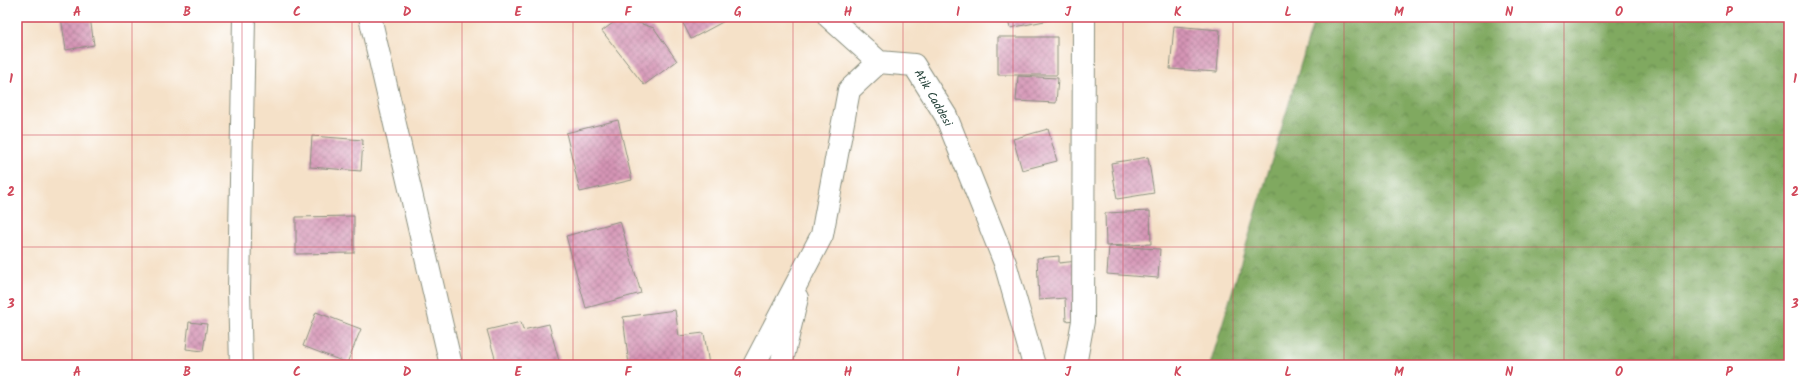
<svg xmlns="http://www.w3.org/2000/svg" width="1806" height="382" viewBox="0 0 1806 382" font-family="Kalam,sans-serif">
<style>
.forest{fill:url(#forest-crowns);stroke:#50734a}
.building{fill:url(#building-cross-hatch)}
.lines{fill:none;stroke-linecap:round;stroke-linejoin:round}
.minor-casing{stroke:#8a8f7e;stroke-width:24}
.minor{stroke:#fff;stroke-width:22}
.grid{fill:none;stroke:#d1495b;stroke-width:1;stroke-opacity:0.55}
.labels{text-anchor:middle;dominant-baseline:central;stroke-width:3;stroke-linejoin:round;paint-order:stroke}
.street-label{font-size:12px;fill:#1f3d34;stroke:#fff}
.neatline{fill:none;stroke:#d1495b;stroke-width:1.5}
.grid-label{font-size:13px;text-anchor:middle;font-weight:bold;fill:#d1495b}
</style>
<defs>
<pattern id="forest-crowns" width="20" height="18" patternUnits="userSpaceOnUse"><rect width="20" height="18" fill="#80a960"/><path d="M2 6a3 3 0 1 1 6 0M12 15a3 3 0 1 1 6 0" fill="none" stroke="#688b50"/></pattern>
<pattern id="building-cross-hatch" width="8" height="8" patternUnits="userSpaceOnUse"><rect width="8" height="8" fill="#d594b5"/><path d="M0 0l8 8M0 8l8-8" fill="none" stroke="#ac7a94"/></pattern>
</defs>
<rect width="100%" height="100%" fill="#fff"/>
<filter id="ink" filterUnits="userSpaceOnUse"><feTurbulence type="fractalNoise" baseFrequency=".025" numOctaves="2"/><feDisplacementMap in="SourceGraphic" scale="8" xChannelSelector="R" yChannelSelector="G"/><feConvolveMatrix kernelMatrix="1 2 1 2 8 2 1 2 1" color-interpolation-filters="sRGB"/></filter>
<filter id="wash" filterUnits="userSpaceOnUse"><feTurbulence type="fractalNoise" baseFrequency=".012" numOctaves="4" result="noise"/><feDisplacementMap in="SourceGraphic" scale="16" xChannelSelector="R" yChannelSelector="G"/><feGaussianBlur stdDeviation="0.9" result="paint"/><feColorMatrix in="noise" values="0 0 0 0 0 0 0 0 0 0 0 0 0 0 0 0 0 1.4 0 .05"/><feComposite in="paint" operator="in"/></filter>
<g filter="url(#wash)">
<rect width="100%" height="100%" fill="#f5e1c8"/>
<path class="forest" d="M1315,17H1789V365H1210Z"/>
<g id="blocks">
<path class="building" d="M61,17H90L94,45L66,50Z
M621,17L654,28L677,61L644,85L602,31Z
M680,17H729L730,18L691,39Z
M1007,17H1059V18L1010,28Z
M1174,26L1220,30L1217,72L1170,69Z
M998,37H1057V75H998Z
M1018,76L1058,78L1056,103L1016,101Z
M618,120L632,180L580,192L566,133Z
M1048,129L1057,161L1022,170L1013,139Z
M312,136L363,140L361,171L310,167Z
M1148,157L1154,193L1117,199L1111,163Z
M1150,211L1151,244L1106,246L1105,213Z
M354,216V253L296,254V217Z
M620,221L641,293L586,308L566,236Z
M1109,246L1160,249L1158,278L1107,274Z
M1059,256V263L1078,261L1082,319L1066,321L1065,298L1039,300L1037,258Z
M675,310L679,336L704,333L709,365H629L623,317Z
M316,312L361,329L347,363L303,346Z
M189,322L207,324L203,351L186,349Z
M521,322L523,330L549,324L559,361L545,365H497L487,330Z"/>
</g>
</g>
<g filter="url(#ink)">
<use href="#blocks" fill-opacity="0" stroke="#8a8f7e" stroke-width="1"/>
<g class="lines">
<defs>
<path id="minor" d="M370,17L451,365
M829,17L879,62
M241,365L239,290L244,17
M754,365L822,235L849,90L879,62L914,65L946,116L1005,263L1034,365
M781,365L797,298
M1075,365L1083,321L1084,17"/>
</defs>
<use href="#minor" class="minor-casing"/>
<use href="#minor" class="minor"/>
</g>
</g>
<path class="grid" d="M132,17V365M242,17V365M352,17V365M462,17V365M573,17V365M683,17V365M793,17V365M903,17V365M1013,17V365M1123,17V365M1233,17V365M1344,17V365M1454,17V365M1564,17V365M1674,17V365M17,135H1789M17,247H1789"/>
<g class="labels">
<g class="street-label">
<text transform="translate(933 98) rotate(60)">Atik Caddesi</text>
</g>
</g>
<rect width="1806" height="382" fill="none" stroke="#fff" stroke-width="44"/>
<rect x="22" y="22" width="1762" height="338" class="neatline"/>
<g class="grid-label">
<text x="77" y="16">A</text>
<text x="187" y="16">B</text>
<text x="297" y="16">C</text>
<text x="407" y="16">D</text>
<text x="518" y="16">E</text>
<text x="628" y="16">F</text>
<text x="738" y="16">G</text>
<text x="848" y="16">H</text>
<text x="958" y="16">I</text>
<text x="1068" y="16">J</text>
<text x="1178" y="16">K</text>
<text x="1288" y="16">L</text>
<text x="1399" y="16">M</text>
<text x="1509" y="16">N</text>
<text x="1619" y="16">O</text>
<text x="1729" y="16">P</text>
<text x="11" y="83">1</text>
<text x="1795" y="83">1</text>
<text x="11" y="196">2</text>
<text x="1795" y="196">2</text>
<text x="11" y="308">3</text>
<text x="1795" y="308">3</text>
<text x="77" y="376">A</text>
<text x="187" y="376">B</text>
<text x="297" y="376">C</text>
<text x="407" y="376">D</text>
<text x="518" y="376">E</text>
<text x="628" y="376">F</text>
<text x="738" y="376">G</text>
<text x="848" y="376">H</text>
<text x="958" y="376">I</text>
<text x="1068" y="376">J</text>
<text x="1178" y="376">K</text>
<text x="1288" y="376">L</text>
<text x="1399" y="376">M</text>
<text x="1509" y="376">N</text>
<text x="1619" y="376">O</text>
<text x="1729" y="376">P</text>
</g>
</svg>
